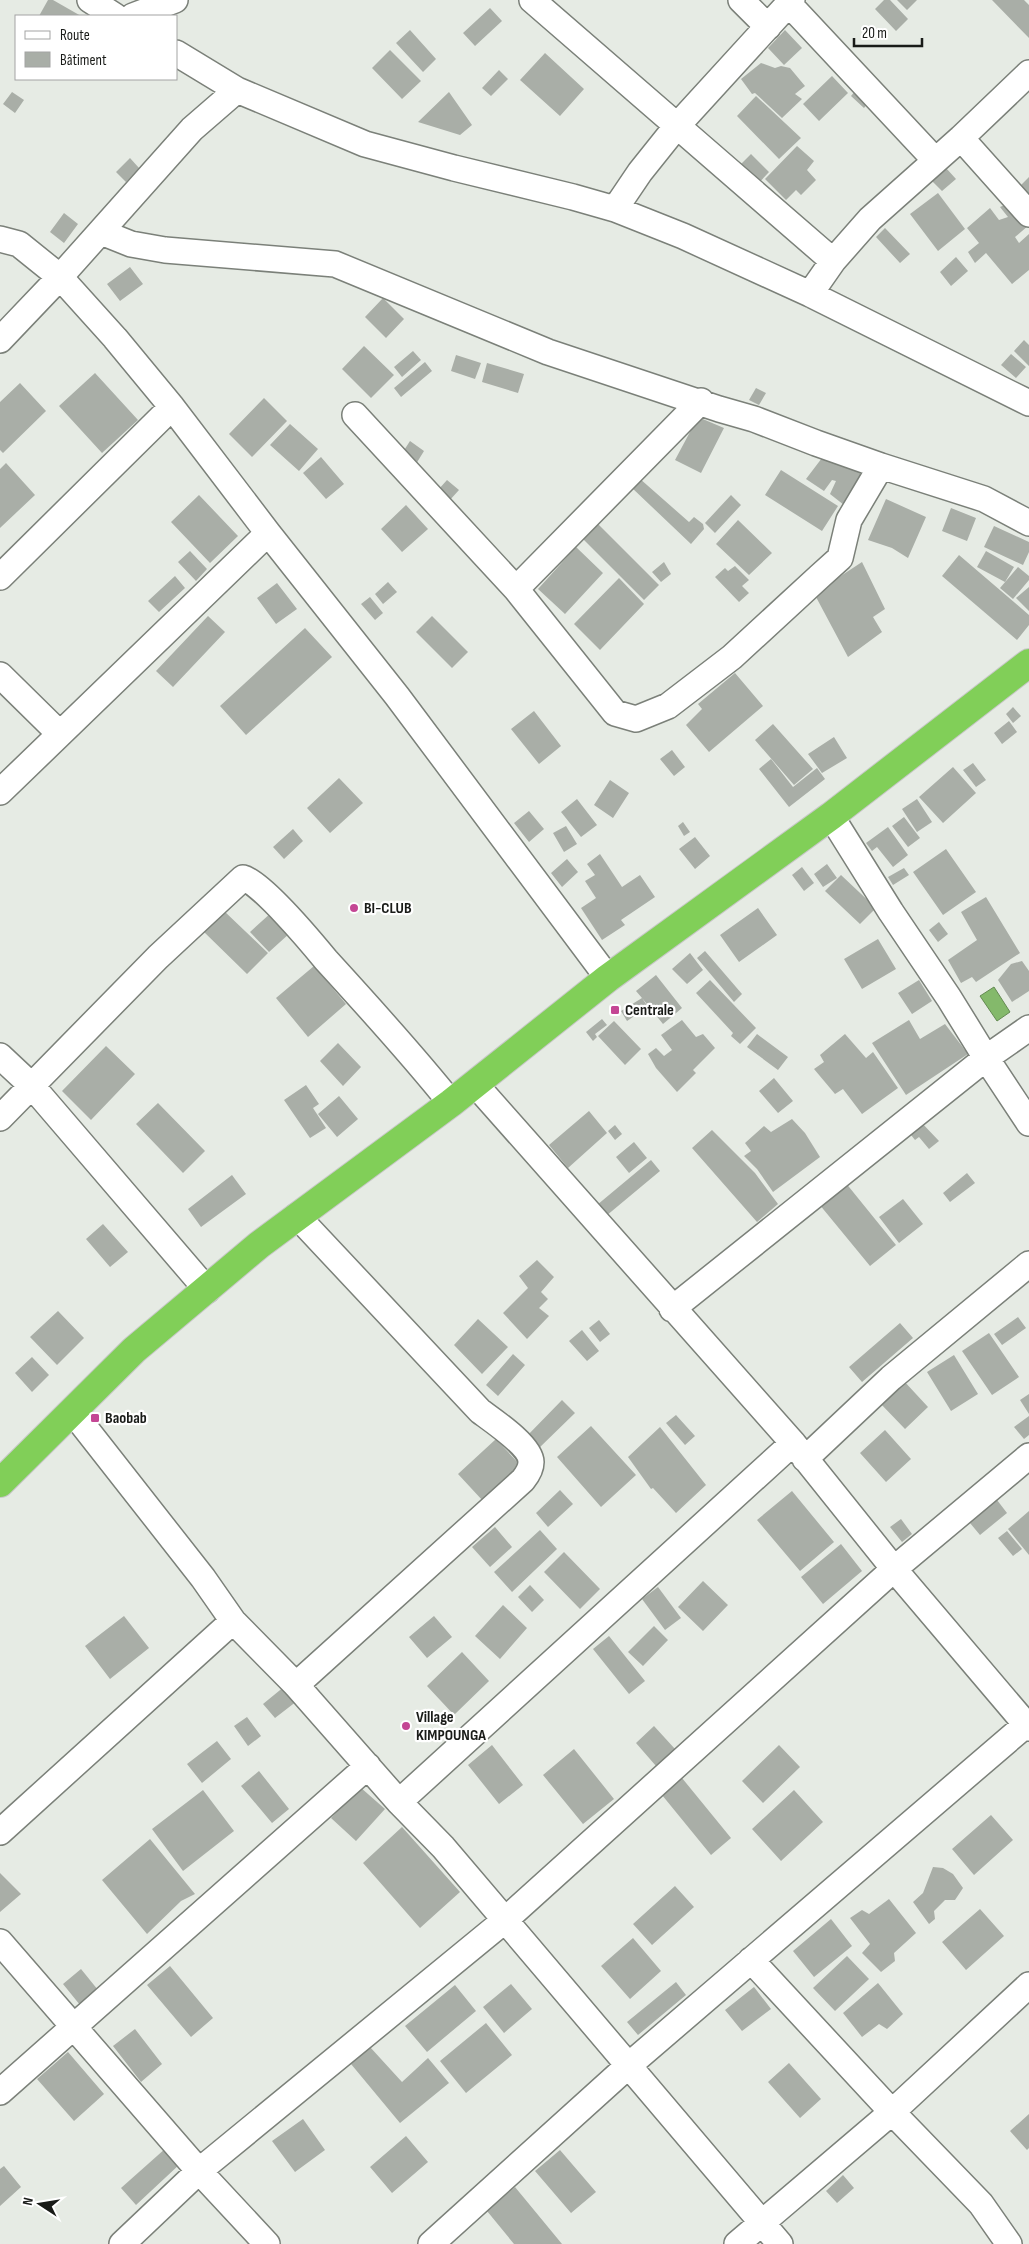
<svg xmlns="http://www.w3.org/2000/svg" width="1029" height="2244" viewBox="0 0 1029 2244" font-family="'Sofia Sans Condensed',sans-serif">
<style>
.water{fill:#84b96b;stroke:#648a52}
.building{fill:#a9aea7}
.lines{fill:none;stroke-linecap:round;stroke-linejoin:round}
.minor-casing{stroke:#7b8079;stroke-width:28}
.highway-casing{stroke:#c8c8c8;stroke-width:30}
.minor{stroke:#fff;stroke-width:25}
.highway{stroke:#81cf58;stroke-width:28}
.poi-dot{fill:#c44694;stroke:#fff;stroke-width:2}
.labels{text-anchor:middle;dominant-baseline:central;stroke-width:4.5;stroke-linejoin:round;paint-order:stroke}
.poi-label{font-size:16px;font-weight:bold;fill:#191b18;stroke:#fff;text-anchor:start}
</style>
<rect width="100%" height="100%" fill="#e6ebe4"/>
<path class="water" d="M994,987L1010,1012L997,1021L980,996Z"/>
<path class="building" d="M48,0H53L81,16H39Z
M884,0H890L908,19L896,31L875,9Z
M897,0H917L907,10Z
M992,0H1024L1029,5V38Z
M490,8L502,21L475,46L463,33Z
M410,30L436,59L423,72L396,43Z
M785,30L802,48L784,65L768,48Z
M390,50L421,81L402,99L372,68Z
M545,53L584,89L560,116L520,80Z
M761,63L775,68L781,66L790,68L805,86L795,94L802,99L782,118L755,93L752,94L741,79Z
M499,70L508,79L491,96L482,88Z
M832,76L848,93L819,121L803,104Z
M856,90L869,102L864,108L851,96Z
M12,92L24,100L15,113L3,104Z
M449,92L472,125L460,135L418,122Z
M756,96L801,138L779,159L737,116Z
M797,146L814,161L807,170L816,180L801,195L796,190L786,200L765,179Z
M751,154L769,172L756,186L737,168Z
M130,158L139,168L126,182L116,172Z
M946,168L956,179L942,191L932,181Z
M1029,177V194L1020,186Z
M938,193L965,229L938,251L910,214Z
M1009,203L1029,225L1015,237L1019,243L1029,234V270L1012,284L986,253L975,263L968,252L979,243L967,228L990,208L999,220L1008,217L1000,207Z
M64,213L78,224L64,243L50,232Z
M885,228L910,254L900,263L876,237Z
M956,257L968,271L951,286L940,272Z
M130,267L143,284L120,301L107,284Z
M383,298L404,319L386,338L365,317Z
M1024,340L1029,345V366L1014,351Z
M364,346L394,375L371,398L342,369Z
M413,351L421,360L402,377L394,367Z
M1011,354L1026,367L1016,378L1001,365Z
M456,355L481,363L475,379L451,371Z
M425,362L432,371L401,397L394,388Z
M487,363L524,374L518,393L482,382Z
M95,373L138,420L102,453L59,406Z
M20,383L46,411L3,453L0,450V402Z
M756,388L766,393L759,405L749,400Z
M264,398L287,421L252,457L229,434Z
M698,417L724,428L701,473L675,460Z
M290,424L318,449L299,471L270,445Z
M410,441L424,451L416,464L401,455Z
M825,454L865,471L844,505L830,494L836,481L832,480L824,491L806,479Z
M321,457L344,484L326,499L303,473Z
M6,463L35,495L0,528V469Z
M781,470L838,506L822,531L765,495Z
M639,478L689,522L694,517L703,524L704,529L691,544L631,487Z
M447,480L459,490L449,501L438,490Z
M199,495L238,536L210,563L171,522Z
M731,495L741,505L715,533L705,523Z
M886,499L926,517L908,558L892,548L868,540Z
M406,505L428,529L402,552L381,529Z
M951,508L976,518L967,541L942,531Z
M738,520L772,553L749,575L716,544Z
M597,523L659,585L644,600L582,538Z
M994,526L1029,542V552L1023,565L984,547Z
M576,547L603,573L565,614L538,589Z
M190,551L207,569L196,581L178,562Z
M986,551L1014,567L1005,582L977,567Z
M959,555L1029,615V625L1017,640L942,576Z
M664,562L671,574L661,582L652,572Z
M862,562L885,609L873,617L882,632L848,657L816,597L827,585Z
M735,566L749,580L742,586L749,593L739,602L715,577L725,568L728,571Z
M1018,567L1029,576V580L1013,599L1000,588Z
M175,576L185,588L159,612L148,601Z
M619,578L644,604L600,650L574,624Z
M388,582L397,592L383,604L375,594Z
M277,583L297,609L276,624L257,598Z
M1029,587V611L1016,598Z
M370,597L383,613L375,620L361,604Z
M208,616L225,632L173,687L156,671Z
M432,616L468,652L452,668L416,632Z
M305,628L332,657L246,735L220,706Z
M735,673L763,706L709,752L686,725L702,709L698,704Z
M1013,707L1021,716L1013,723L1006,714Z
M534,711L561,746L539,764L511,729Z
M1009,721L1017,732L1002,744L994,733Z
M773,724L813,769L794,785L755,740Z
M834,737L847,758L822,773L808,754Z
M672,750L685,767L674,776L660,759Z
M771,759L793,787L817,768L825,779L789,807L759,769Z
M973,763L986,780L976,787L963,770Z
M953,767L976,793L943,823L919,797Z
M339,778L363,803L330,833L307,808Z
M610,780L629,793L613,818L594,805Z
M577,799L597,825L581,837L561,812Z
M917,799L932,822L917,832L902,809Z
M529,811L544,829L529,842L514,823Z
M904,817L920,838L908,847L892,826Z
M683,822L690,832L684,836L678,826Z
M566,826L577,844L564,852L553,833Z
M888,827L908,855L893,867L877,847L872,851L866,843Z
M293,829L303,841L284,859L273,847Z
M695,837L710,856L695,869L679,849Z
M946,849L976,892L943,915L913,872Z
M600,854L622,887L640,875L655,897L621,920L625,925L602,940L581,908L596,898L585,881L595,875L587,864Z
M567,859L578,872L562,887L551,873Z
M827,864L837,878L823,887L814,874Z
M802,867L814,883L804,891L792,875Z
M904,868L909,875L893,885L888,877Z
M841,875L876,908L860,924L825,891Z
M986,897L1020,953L976,982L972,977L961,983L948,960L977,940L961,912Z
M758,908L777,935L739,962L720,935Z
M223,910L268,953L247,974L203,931Z
M272,912L290,933L269,952L250,932Z
M939,922L948,934L938,942L929,930Z
M878,939L896,969L862,989L844,959Z
M705,951L742,994L734,1002L697,958Z
M690,953L703,970L687,984L672,969Z
M1022,961L1029,971V991L1012,1002L998,980L1011,964Z
M314,966L346,1004L308,1037L276,998Z
M656,975L682,1008L663,1024L642,998L648,1007L627,1021L621,1011L642,998L636,991Z
M710,980L756,1028L740,1044L731,1036L733,1033L696,993Z
M919,980L932,1001L912,1014L898,993Z
M602,1019L607,1025L595,1034L597,1037L593,1041L586,1032Z
M682,1020L696,1037L703,1034L715,1048L693,1070L696,1073L677,1092L656,1068L648,1054L656,1048L664,1056L672,1050L661,1035Z
M909,1020L920,1039L945,1024L968,1054L906,1095L872,1043Z
M614,1021L641,1049L625,1065L598,1036Z
M757,1034L788,1057L778,1070L747,1047Z
M845,1034L866,1058L873,1052L898,1088L862,1114L843,1089L835,1094L814,1069L824,1062L820,1055Z
M338,1043L361,1067L343,1086L320,1061Z
M106,1046L135,1074L91,1120L62,1091Z
M774,1078L793,1101L778,1113L759,1091Z
M306,1085L319,1104L313,1108L326,1128L310,1138L284,1100Z
M339,1096L358,1119L337,1137L318,1114Z
M158,1103L205,1151L183,1173L136,1124Z
M589,1111L607,1133L568,1168L549,1145Z
M792,1119L805,1133L820,1157L773,1192L757,1169L744,1156L751,1151L745,1143L764,1126L771,1132Z
M919,1120L939,1141L929,1149L919,1137L915,1140L907,1130Z
M615,1125L622,1134L615,1140L608,1131Z
M712,1130L755,1173L778,1204L757,1222L692,1148Z
M634,1142L647,1158L629,1173L616,1157Z
M651,1160L660,1171L606,1216L597,1205Z
M967,1173L975,1183L950,1202L943,1193Z
M232,1175L246,1194L201,1227L188,1209Z
M845,1182L896,1245L870,1266L819,1204Z
M903,1199L923,1224L899,1243L879,1217Z
M103,1224L128,1252L110,1267L86,1239Z
M537,1260L554,1277L541,1292L548,1299L539,1308L549,1316L527,1339L503,1313L528,1288L519,1276Z
M58,1311L84,1338L57,1365L30,1337Z
M1018,1317L1026,1328L1002,1345L994,1334Z
M478,1319L508,1347L482,1374L454,1345Z
M599,1320L610,1334L600,1342L589,1328Z
M900,1323L913,1338L862,1382L849,1367Z
M582,1330L599,1351L587,1361L569,1341Z
M989,1333L1019,1377L992,1395L962,1351Z
M513,1354L525,1365L498,1396L486,1385Z
M954,1355L978,1394L951,1411L927,1372Z
M32,1357L49,1375L32,1392L15,1373Z
M903,1380L928,1407L905,1429L879,1402Z
M1029,1394V1414L1020,1400Z
M562,1400L575,1413L537,1450L525,1438Z
M676,1415L695,1436L685,1445L666,1423Z
M1029,1416V1435L1024,1439L1014,1427Z
M591,1426L636,1475L601,1507L557,1457Z
M660,1427L706,1485L676,1513L653,1488L651,1489L628,1457Z
M885,1430L911,1459L886,1482L860,1453Z
M496,1439L521,1466L483,1501L458,1474Z
M560,1490L573,1504L548,1527L536,1513Z
M792,1491L834,1542L800,1571L757,1520Z
M997,1500L1007,1513L980,1535L970,1523Z
M1029,1511V1555L1008,1529Z
M901,1519L912,1534L902,1542L890,1527Z
M495,1527L512,1547L490,1567L472,1547Z
M540,1530L557,1549L512,1592L494,1572Z
M1007,1531L1022,1549L1013,1556L998,1538Z
M841,1544L862,1571L823,1604L801,1577Z
M564,1552L600,1589L580,1609L544,1572Z
M703,1581L728,1605L703,1631L678,1607Z
M530,1585L544,1600L532,1612L518,1597Z
M658,1587L681,1618L665,1630L642,1599Z
M503,1605L527,1628L500,1659L475,1636Z
M124,1616L149,1648L110,1679L85,1646Z
M434,1616L452,1637L427,1658L409,1637Z
M654,1626L668,1640L643,1666L628,1652Z
M609,1636L645,1681L629,1694L593,1649Z
M462,1652L489,1681L454,1715L427,1686Z
M285,1686L297,1701L275,1718L263,1704Z
M247,1717L261,1736L248,1746L234,1726Z
M654,1726L675,1749L656,1766L636,1743Z
M217,1741L231,1759L202,1783L187,1764Z
M492,1745L523,1785L499,1804L468,1765Z
M779,1745L800,1767L763,1803L742,1781Z
M574,1749L614,1799L583,1824L543,1775Z
M259,1771L289,1809L272,1823L241,1786Z
M682,1778L731,1838L711,1855L662,1795Z
M360,1787L385,1809L356,1841L331,1818Z
M203,1790L234,1831L183,1871L152,1829Z
M794,1790L823,1822L781,1861L752,1829Z
M991,1815L1013,1840L974,1875L952,1849Z
M402,1827L460,1892L420,1928L363,1863Z
M150,1839L195,1894L181,1901L147,1934L102,1880Z
M933,1867L943,1868L953,1874L963,1888L955,1900H945L934,1911L935,1919L929,1924L913,1902L923,1893Z
M0,1873L21,1894L0,1912Z
M675,1886L694,1907L652,1945L633,1924Z
M889,1899L916,1933L894,1953L895,1961L881,1972L862,1953L870,1944L850,1918L862,1910L869,1914Z
M980,1909L1004,1936L966,1970L942,1942Z
M831,1919L852,1946L814,1977L793,1951Z
M633,1938L661,1971L630,1999L601,1966Z
M847,1956L869,1979L835,2011L813,1988Z
M170,1966L213,2018L191,2037L147,1985Z
M81,1969L98,1990L80,2005L63,1984Z
M676,1982L686,1995L638,2035L627,2022Z
M878,1983L903,2014L887,2029L879,2024L862,2037L843,2013Z
M511,1984L532,2009L504,2033L483,2007Z
M455,1985L476,2011L427,2052L405,2026Z
M754,1987L771,2009L742,2031L725,2010Z
M486,2023L512,2055L466,2093L440,2061Z
M135,2029L162,2064L141,2082L113,2046Z
M370,2047L402,2082L428,2058L449,2083L400,2123L351,2064Z
M68,2052L104,2094L74,2121L37,2079Z
M789,2063L821,2099L800,2118L768,2082Z
M1029,2114V2148L1027,2150L1010,2131Z
M303,2119L325,2150L295,2172L272,2141Z
M406,2136L428,2162L392,2193L370,2167Z
M166,2148L180,2164L136,2205L121,2188Z
M560,2150L596,2192L571,2213L535,2171Z
M4,2166L21,2187L0,2206V2169Z
M843,2175L854,2188L837,2203L826,2191Z
M515,2187L562,2244H514L487,2211Z"/>
<g class="lines">
<defs>
<path id="minor" d="M90,0L115,16
M532,0L833,261
M741,0L768,27
M788,3L935,160
M133,16L175,0
M176,53L237,90L365,144L454,168L573,197L615,209L683,236L810,294L1029,403
M961,138L1029,214
M615,209L640,172L676,127L792,0
M101,232L131,244L165,250L335,264L548,352L719,409L754,419L816,443L881,466L984,499L1029,523
M0,239L19,244L60,277L115,338L172,407L268,533L397,696L608,978
M810,294L833,261L870,219L961,138L1029,73
M0,340L60,277L192,129L237,90
M355,415L516,589L615,713L636,719L668,706L732,657L820,576L840,558L849,520L881,466
M0,577L172,407
M516,589L701,401
M0,675L60,734
M0,792L268,533
M831,816L891,912L949,998L986,1058L1029,1123
M0,1056L32,1086L207,1290
M475,1084L793,1443L894,1569L1029,1728
M0,1118L158,957L243,878C261,882 312,943 326,960C369,1007 411,1053 451,1103
M672,1309L986,1058L1029,1028
M72,1411L203,1578L233,1621L296,1685L399,1802L443,1847L780,2244
M805,1459L891,1378L1029,1264
M296,1685L523,1480C527,1475 531,1469 531,1462C531,1446 492,1420 480,1411L297,1216
M399,1802L793,1443
M0,1832L233,1621
M0,1942L199,2171L267,2244
M751,1960L892,2112L981,2204L1009,2244
M0,2092L368,1766
M122,2244L199,2171L504,1921L894,1569L1029,1456
M431,2244L628,2066L1029,1722
M737,2244L892,2112L1029,1985"/>
<path id="highway" d="M0,1483L134,1350L259,1245L451,1103L608,978L831,816L1029,663"/>
</defs>
<use href="#minor" class="minor-casing"/>
<use href="#highway" class="highway-casing"/>
<use href="#minor" class="minor"/>
<use href="#highway" class="highway"/>
</g>
<g class="poi-dot">
<circle cx="354" cy="908" r="5"/>
<rect x="610" y="1005" width="10" height="10" rx="2.5"/>
<rect x="90" y="1413" width="10" height="10" rx="2.5"/>
<circle cx="406" cy="1726" r="5"/>
</g>
<g class="labels">
<g class="poi-label">
<text x="364" y="908">BI-CLUB</text>
<text x="625" y="1010">Centrale</text>
<text x="105" y="1418">Baobab</text>
<text x="416" y="1717">Village<tspan x="416" dy="18">KIMPOUNGA</tspan></text>
</g>
</g>
<rect x="15" y="15" width="162" height="65" fill="#ffffff" stroke="#a3a4a3"/>
<rect x="25" y="31" width="25" height="8" fill="#ffffff" stroke="#a3a4a3"/>
<text x="60" y="40" font-size="15" fill="#191b18">Route</text>
<rect x="25" y="52" width="25" height="15" fill="#a9aea7" stroke="#a3a4a3"/>
<text x="60" y="65" font-size="15" fill="#191b18">Bâtiment</text>
<g transform="translate(40 2204) rotate(282)" stroke="#ffffff" stroke-width="4" paint-order="stroke">
<path d="M0-4L9 19L0 12L-9 19Z" fill="#191b18"/>
<text y="-8" font-size="14" font-weight="bold" text-anchor="middle" fill="#191b18">N</text>
</g>
<path d="M854 38v8h68v-8" fill="none" stroke="#191b18" stroke-width="2.5"/>
<text x="862" y="38" font-size="15" fill="#191b18" stroke="#ffffff" stroke-width="4" paint-order="stroke">20 m</text>
</svg>
